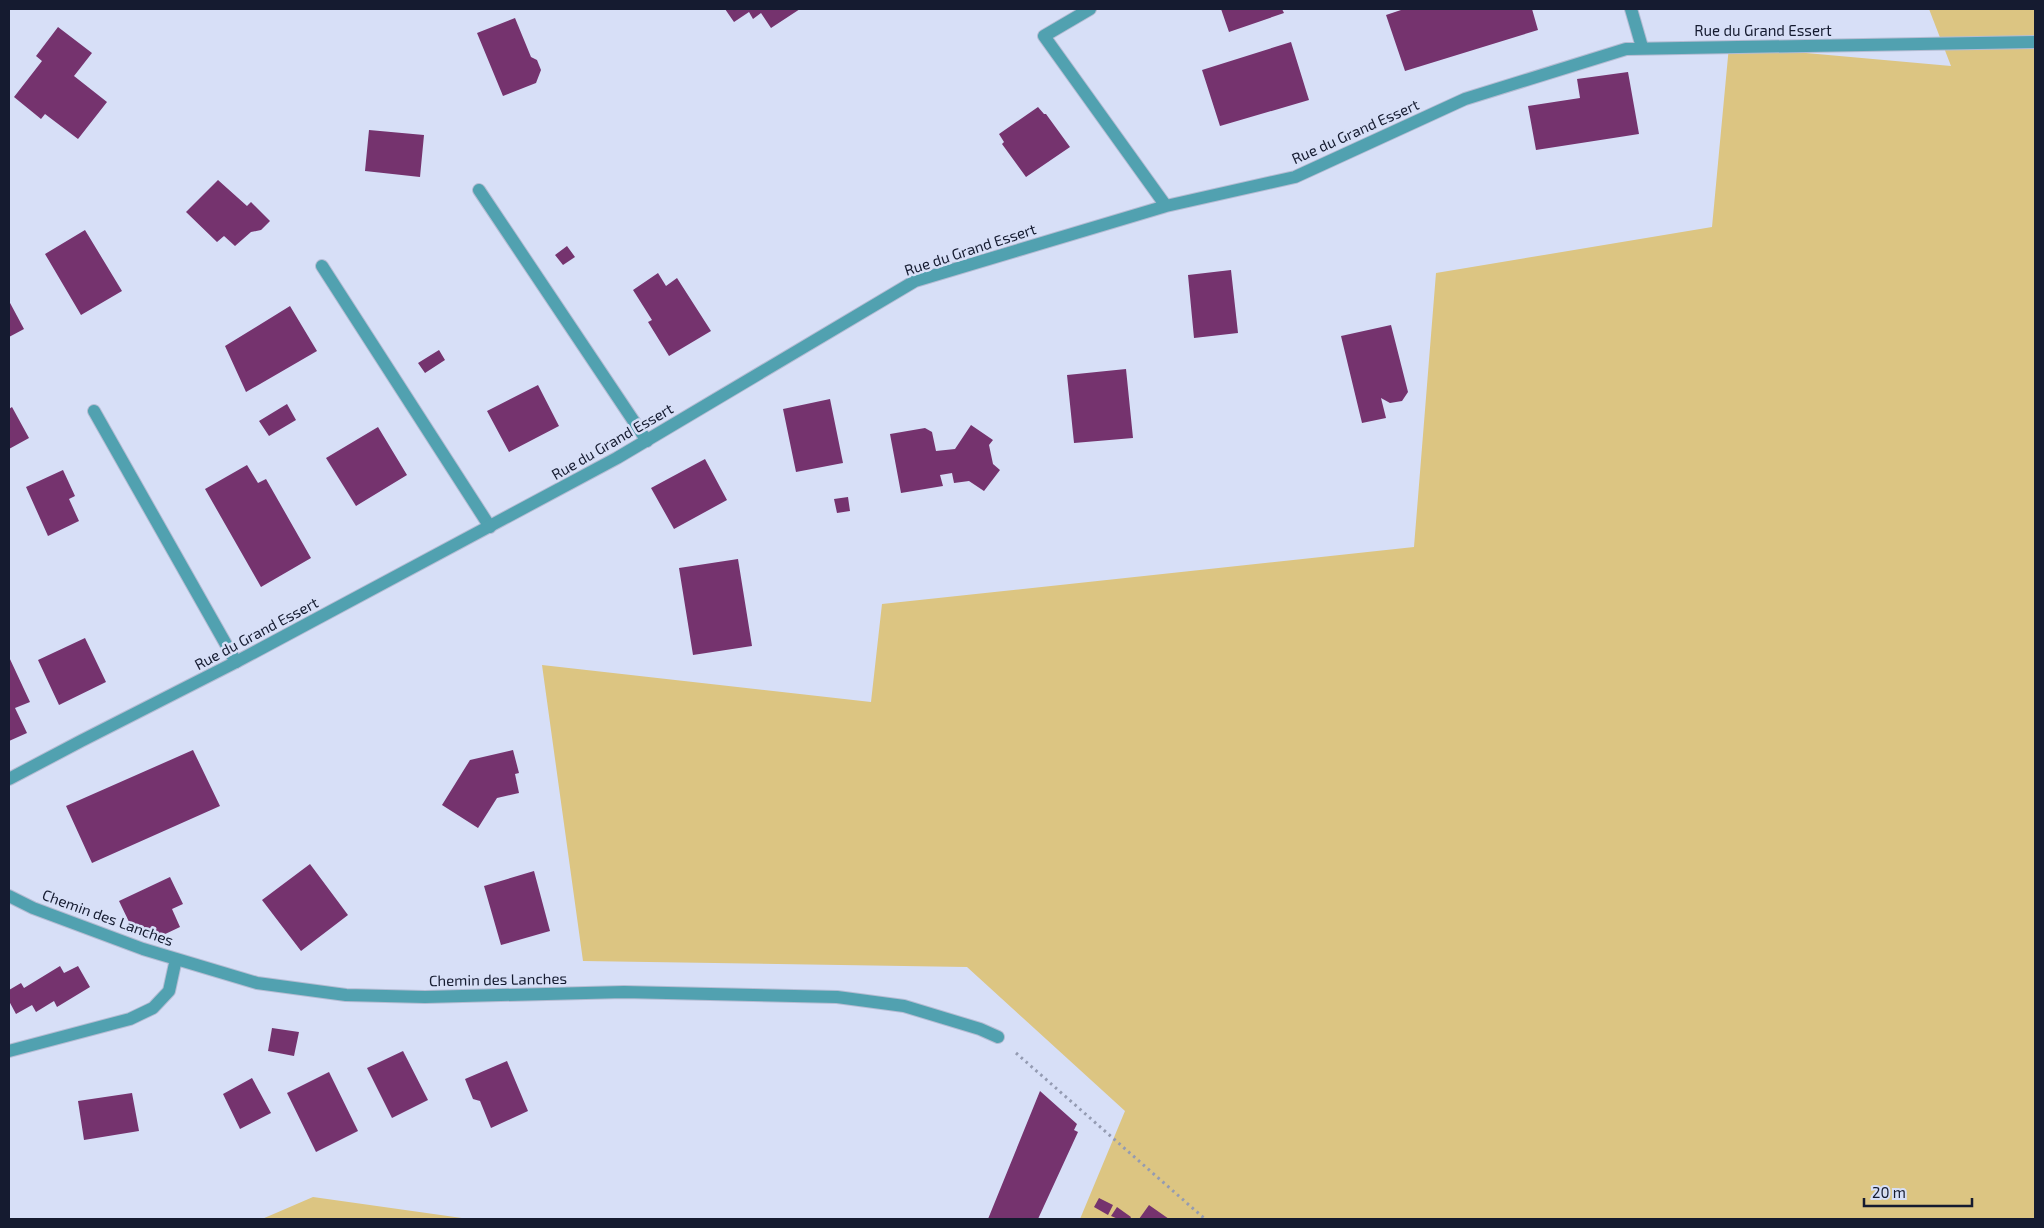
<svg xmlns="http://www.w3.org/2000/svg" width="2044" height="1228" viewBox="0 0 2044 1228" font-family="'Exo 2',sans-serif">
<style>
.green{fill:#dcc582}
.building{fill:#75336e}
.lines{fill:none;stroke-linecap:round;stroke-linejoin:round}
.lane-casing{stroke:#b4bcd3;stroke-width:14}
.street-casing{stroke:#b4bcd3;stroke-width:14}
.path{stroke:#949bb2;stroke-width:3;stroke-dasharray:2.5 4;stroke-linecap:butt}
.lane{stroke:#51a1b0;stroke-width:12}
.street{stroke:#51a1b0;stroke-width:12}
.labels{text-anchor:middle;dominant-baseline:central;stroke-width:5;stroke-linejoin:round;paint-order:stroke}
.street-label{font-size:15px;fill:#151b30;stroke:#d7dff7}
</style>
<rect width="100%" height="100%" fill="#d7dff7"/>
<path class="green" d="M1929,9H2035V1219H1080L1125,1111L967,967L583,961L542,665L871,702L882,604L1414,547L1436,273L1712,227L1729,46L1951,66Z
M313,1197L469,1219H262Z"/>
<path class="building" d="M725,9H800L771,28L761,13L753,19L749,12L734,22Z
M1221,9H1282L1284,13L1229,32Z
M1404,9H1532L1538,30L1405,71L1386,15Z
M515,18L531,57L537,60L541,70L536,83L503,96L477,33Z
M58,27L92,53L74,76L107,102L78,139L45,114L41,119L14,97L42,61L36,56Z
M1291,42L1309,100L1220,126L1202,70Z
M1628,72L1639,134L1536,150L1528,106L1580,98L1577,79Z
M1038,107L1044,114H1046L1070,147L1026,177L1002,144L1004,142L999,134Z
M369,130L424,135L420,177L365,171Z
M218,180L247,206L251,202L270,221L261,230L251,232L235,246L224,236L217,242L186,212Z
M85,230L122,291L81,315L45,254Z
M567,246L575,257L563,265L555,255Z
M1231,270L1238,333L1194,338L1188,275Z
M658,273L666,286L677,278L711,331L669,356L648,322L652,320L633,290Z
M9,301L24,329L9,337Z
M290,306L317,351L246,392L225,346Z
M1391,325L1408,392L1402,401L1390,403L1381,398L1386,418L1362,423L1341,336Z
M439,350L445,360L425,373L418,363Z
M1126,369L1133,438L1074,443L1067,375Z
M538,385L559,426L509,452L487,411Z
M830,399L843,463L796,472L783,409Z
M287,404L296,420L269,436L259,421Z
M12,407L29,438L9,449V409Z
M971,425L993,440L989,445L993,464L1000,470L984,491L969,481L954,483L952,473L940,475L943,486L901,493L890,434L925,428L932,432L936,451L955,449Z
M378,427L407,475L356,506L326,458Z
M705,459L727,500L674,529L651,488Z
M247,465L258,483L266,479L311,558L261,587L205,489Z
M63,470L75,496L69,499L79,521L48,536L26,487Z
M848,497L850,511L837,513L834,499Z
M738,559L752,646L693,655L679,568Z
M85,638L106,682L59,705L38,660Z
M9,657L30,702L15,708L27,733L9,741Z
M193,750L220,806L92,863L66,806Z
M513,750L519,773L515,774L519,793L497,798L478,828L442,805L470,760Z
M310,864L348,915L301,951L262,900Z
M534,871L550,931L501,945L484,886Z
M170,877L183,904L172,909L180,927L161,936L140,935L135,924L131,926L119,901Z
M60,966L64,973L78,966L90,987L57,1007L54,1001L36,1012L32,1005L16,1014L9,1001V990L21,983L24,988Z
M272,1028L299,1032L294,1056L268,1051Z
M403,1051L428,1100L392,1118L367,1068Z
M507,1061L528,1111L491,1128L480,1101L473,1099L465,1079Z
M329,1072L358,1131L316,1152L287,1093Z
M252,1078L271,1113L240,1129L223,1094Z
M1040,1091L1077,1124L1074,1130L1078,1132L1038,1219H988Z
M132,1093L139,1131L84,1140L78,1101Z
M1099,1198L1113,1205L1108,1215L1094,1207Z
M1149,1205L1169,1219H1139Z
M1117,1207L1131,1217L1130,1219H1118L1111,1216Z"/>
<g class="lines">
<defs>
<path id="lane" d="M479,190L647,441
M322,266L490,527
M94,411L236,662"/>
<path id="street" d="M1090,9L1044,36L1166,206
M1631,9L1642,47
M9,779L81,741L236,662L617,458L915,281L1166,206L1295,177L1465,99L1626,49L2035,42
M9,896L33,908L143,949L257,983L346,995L425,997L624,992L837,997L904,1006L980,1029L998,1037
M9,1051L130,1019L153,1008L169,991L176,959"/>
</defs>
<use href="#lane" class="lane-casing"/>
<use href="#street" class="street-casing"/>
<path class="path" d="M1016,1053L1205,1219"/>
<use href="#lane" class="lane"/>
<use href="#street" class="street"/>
</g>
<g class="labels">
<g class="street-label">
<text x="1763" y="30">Rue du Grand Essert</text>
<text transform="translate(1355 131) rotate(-24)">Rue du Grand Essert</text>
<text transform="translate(970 249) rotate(-18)">Rue du Grand Essert</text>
<text transform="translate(612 441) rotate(-30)">Rue du Grand Essert</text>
<text transform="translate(256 633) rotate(-28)">Rue du Grand Essert</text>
<text transform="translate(108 917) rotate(20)">Chemin des Lanches</text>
<text transform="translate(498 979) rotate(-1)">Chemin des Lanches</text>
</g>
</g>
<rect width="2044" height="1228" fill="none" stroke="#151b30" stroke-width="20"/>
<path d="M1864 1198v8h108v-8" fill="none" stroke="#151b30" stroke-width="2.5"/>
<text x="1872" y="1198" font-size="15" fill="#151b30" stroke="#d7dff7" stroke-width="4" paint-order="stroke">20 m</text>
</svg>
